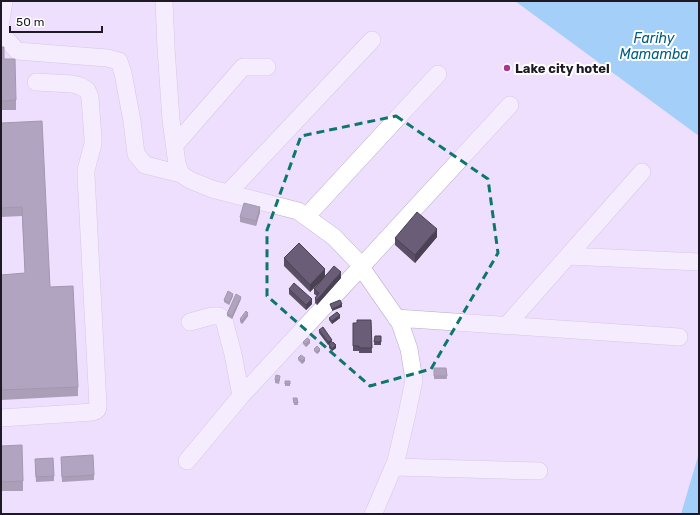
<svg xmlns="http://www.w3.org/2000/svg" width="700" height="515" viewBox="0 0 700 515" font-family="Rubik,sans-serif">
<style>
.water{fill:#4dbdf3}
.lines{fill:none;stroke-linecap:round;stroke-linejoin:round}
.minor-casing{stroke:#baacc9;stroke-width:18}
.minor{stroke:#fff;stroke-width:17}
.wall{fill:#5a5066}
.shaded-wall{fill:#4a4153}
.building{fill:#695d77;stroke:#4a4153}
.marked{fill:none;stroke:#0f766e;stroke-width:3;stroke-dasharray:8 5;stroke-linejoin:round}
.poi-dot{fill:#a83691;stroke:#fff;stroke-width:1.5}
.labels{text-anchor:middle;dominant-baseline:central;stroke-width:4;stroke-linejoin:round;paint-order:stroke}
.poi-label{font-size:13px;font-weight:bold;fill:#1e1924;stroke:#fff;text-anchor:start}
.water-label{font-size:14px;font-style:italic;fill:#005e82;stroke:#fff}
</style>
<rect width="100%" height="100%" fill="#eddffd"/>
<path class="water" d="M515,1H699V136Z
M699,453V514H681Z"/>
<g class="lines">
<defs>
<path id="minor" d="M164,1L166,48L171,120L177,164L181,174L190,180L212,189L298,211L334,237L356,260L400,323L409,349L414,380L407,414L396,461L376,508L373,514
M1,21L4,1
M1,24L2,34L17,51L107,58L119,61L123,73L132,121L136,154L145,165L181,174
M175,145L243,67H267
M228,193L372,40
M306,217L438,74
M568,256L699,262
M396,318L679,337
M190,322L212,316H219L224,320L233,354L241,396
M507,325L642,172
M1,418L93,412C97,411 98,410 98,406L86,175V170L93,144V139L90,97L87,90L80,86L72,84L36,82
M187,461L241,396L361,267L510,105
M394,467L539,471"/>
</defs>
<use href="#minor" class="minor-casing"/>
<use href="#minor" class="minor"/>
</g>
<path class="wall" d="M1,47L16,100V110H1Z
M1,123L50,287L78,387V396L1,400V275L25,273L22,216L1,217Z
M260,212L256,226L240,222V217Z
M437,237L415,263L395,245V238Z
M284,258L325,276L341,278L317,305L315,303V298L317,296L314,294V289L324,277L310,292L284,266Z
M289,289L312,304L306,310L289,294Z
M233,296L229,305L224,302V300Z
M241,299L232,319L227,316V314Z
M248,316L242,324L240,322V319Z
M329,318H340L332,324L329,320Z
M371,320L372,353H359V351H353V323H357Z
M319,330L332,342L328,345L319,333Z
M375,336H381V345H374Z
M303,342L310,343L306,347L303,344Z
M329,345L336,348L332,351L329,348Z
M314,349L320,351L317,354L314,351Z
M298,358L305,361L302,364L298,360Z
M434,368H446L447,379H434Z
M280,379L279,384L275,383V380Z
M285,381H290V386H285Z
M293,398H297L298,405H294Z
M1,446L23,481V491H1Z
M61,462L94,475V480L62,482Z
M35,464L54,476V481L36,482Z"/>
<path class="shaded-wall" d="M260,207V212L256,226V221Z
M437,229V237L415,263V255Z
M325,269V277L310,292V285Z
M341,272V278L317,305V300Z
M233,294V296L229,305V303Z
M241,297V299L232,319V316Z
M312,299V304L306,310V305Z
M342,304V307L332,311V309Z
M248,313V316L242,324V321Z
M340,315V318L332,324V321Z
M310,340V343L306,347V344Z
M332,340V342L328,345V342Z
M336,345V348L332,351V349Z
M320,349V351L317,354V352Z
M305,358V361L302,364V361Z"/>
<path class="building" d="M1,47H4V59H15L16,100L1,101Z
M42,121L50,287L73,286L78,387L1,390V275L25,273L22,207L1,208V123Z
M244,203L260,207L256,221L240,217Z
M417,212L437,229L415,255L395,238Z
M299,243L325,269L310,285L284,258Z
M334,266L341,272L317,300L315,298L319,293L314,289Z
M294,283L312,299L306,305L289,289Z
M228,291L233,294L229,303L224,300Z
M236,294L241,297L232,316L227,314Z
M340,300L342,304L332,309L330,304Z
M246,311L248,313L242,321L240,319Z
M337,312L340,315L332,321L329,318Z
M357,320H371L372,348H359V346H353V323H357Z
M323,327L332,340L328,342L319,330Z
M375,336H381V342H374Z
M307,338L310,340L306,344L303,342Z
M333,342L336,345L332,349L329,345Z
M317,346L320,349L317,352L314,349Z
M301,355L305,358L302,361L298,358Z
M434,368H446L447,376H434Z
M276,375L280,376L279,381L275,380Z
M285,381H290V384H285Z
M293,398H297L298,403H294Z
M22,445L23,481L1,482V446Z
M93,455L94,475L62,477L61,457Z
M53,458L54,476L36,477L35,459Z"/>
<path d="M0 0H700V515H0ZM396,116L488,179L498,253L431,369L370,386L267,296V230L301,136Z" fill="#eddffd" fill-opacity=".55" fill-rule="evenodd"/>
<path class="marked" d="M396,116L488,179L498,253L431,369L370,386L267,296V230L301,136Z"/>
<circle class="poi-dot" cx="507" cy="68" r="4"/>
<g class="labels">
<g class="poi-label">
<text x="515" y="68">Lake city hotel</text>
</g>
<g class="water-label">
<text x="654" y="38">Farihy<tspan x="654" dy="16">Mamamba</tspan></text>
</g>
</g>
<rect width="700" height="515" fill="none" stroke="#1e1924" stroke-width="4"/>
<path d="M10 26v6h92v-6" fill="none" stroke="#1e1924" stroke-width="2"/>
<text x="16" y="26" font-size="12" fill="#1e1924" stroke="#ffffff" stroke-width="3" paint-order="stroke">50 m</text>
</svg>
